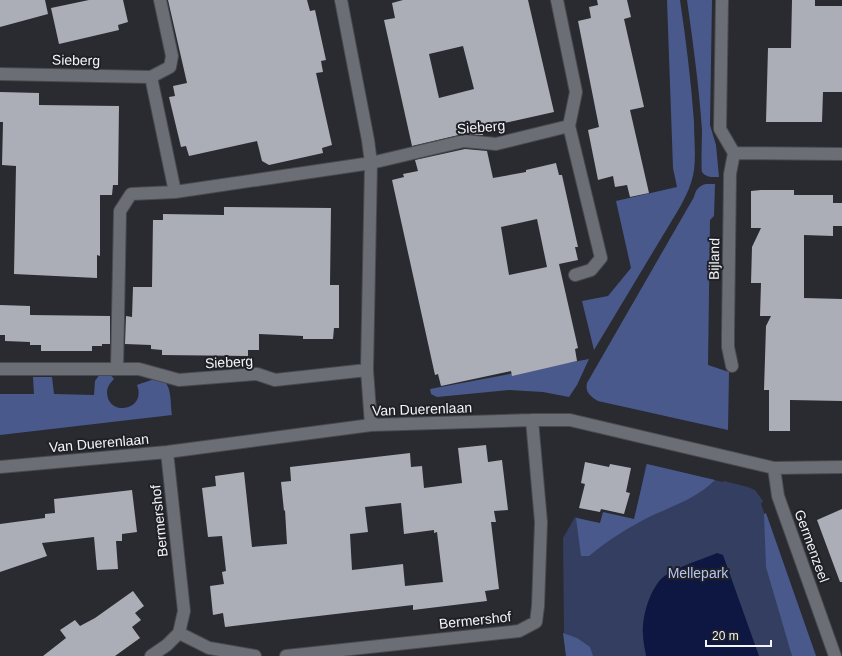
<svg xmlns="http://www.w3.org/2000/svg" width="842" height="656" viewBox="0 0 842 656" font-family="Arial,sans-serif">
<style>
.green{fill:#333e61}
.forest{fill:#4a598b}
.water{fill:#0e1642}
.building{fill:#abaeb6;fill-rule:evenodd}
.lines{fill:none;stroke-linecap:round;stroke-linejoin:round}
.street-casing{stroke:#484a4f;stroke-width:14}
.street{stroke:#6c6e75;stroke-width:12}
.labels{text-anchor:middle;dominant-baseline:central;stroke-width:4;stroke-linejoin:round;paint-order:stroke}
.street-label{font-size:14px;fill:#f3f4f8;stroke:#1f2127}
.park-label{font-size:14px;fill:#b4c3f2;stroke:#1f2127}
</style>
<rect width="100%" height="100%" fill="#292b31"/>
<path class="green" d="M646,464L723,482L724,481L748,487L755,490L763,501L761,504L816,656H566L564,633L563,538L575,517L601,524L635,519Z"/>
<path class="forest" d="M667,0H680C686,40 691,81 694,122C694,138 696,154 694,170C692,184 686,196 680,207L594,350L582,301L608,296L631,268L616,201L677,187L673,168Z
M687,0H712L710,125L716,145L719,177C714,177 706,178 702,172C701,170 702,137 702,130C699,86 693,43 687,0Z
M706,184H715L714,216L710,220L708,365L729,372L728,430L598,401C590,396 585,392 587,383L694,197C696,190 698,186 706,184Z
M589,359L577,385L569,397L543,392L509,390L437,397L431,394L430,389Z
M100,374C107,374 110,373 114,379C110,383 107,387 107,393C108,417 147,411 137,385C143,383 150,380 156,379C173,378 170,403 172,415L0,435V394H34L33,377H52L54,394L94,395L95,381Z
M647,464L715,480C697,498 673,506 651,516C629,527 608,540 589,556H581L576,518L600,523L603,512L634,519Z
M766,513L816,656H792L766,567L764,514Z
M563,633L577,638L590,647L593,656H566Z"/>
<path class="water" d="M717,553L723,555L759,656H646C645,649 643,642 643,634C642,617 649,592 661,579C671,569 703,559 717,553Z"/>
<path class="building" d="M0,0H45L48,14L0,27Z
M89,0H123L128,22L118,25L119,30L59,44L51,8Z
M168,0H307L310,11L315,10L326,60L321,61L323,72L316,73L332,145L322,148L323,153L269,165L262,161L257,141L189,156L186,146L181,147L169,97L175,96L173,86L187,83Z
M403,0H528L554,112L482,128L483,135L463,134L412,146L384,20L395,18L392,3ZM463,46L474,89L439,98L429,54Z
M597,0H627L631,17L624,19L644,107L630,110L649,193L630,197L627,185L615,187L613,176L598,180L588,130L599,127L578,21L591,18L589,7L598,5Z
M792,0H815V6H842V92H823L822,122H766L768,48H791Z
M0,92L39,93V105L119,106L118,185H113L112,195H100V256L97,255V278L14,274L16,166L2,165L3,122H0Z
M465,149L487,151L493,178L526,172V170L556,163L559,175H562L578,247H575L578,260L559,264L578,348L575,349L577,361L512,376L511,371L441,386L438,374L435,375L392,180L404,177L403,174L418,171L415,160ZM537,219L547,267L509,275L501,227Z
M761,190H794V195H833V203H842V226H833V236L804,235V298L842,299V401L790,400V431H769V390H764L766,326L771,316H760L761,283H751L752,247L761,228H751V191Z
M224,207L331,208L330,285H339V328H334L333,339H303V336L259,334V350H248V356L162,355V350L151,349V345L125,344L126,316L132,317L133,287H152L153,220H163V214L224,215Z
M0,305L30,306V315L110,316V344H102V346H92V351H41V345H30V342L5,341V335H0Z
M486,445L488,462L502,460L508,510L494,511L496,522H491L499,589L485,591L487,601L413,610V605L225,627L223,613L213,615L210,586L224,584L222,572L226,571L222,536L208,537L202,488L216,486L215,476L244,472L252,547L287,544L285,510L284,511L281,482L291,481L290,467L410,453L411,467L422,466L424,488L462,483L458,448ZM401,503L404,534L434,530V533L437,532L443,582L405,586L403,564L352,570L350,534L368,532L365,507Z
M585,462L609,467L610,464L631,468L626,492L630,493L624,514L601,509L600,512L579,508L585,484L581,483Z
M132,490L137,532L122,534V541H116L118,569L97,570L94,537L42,543L47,556L0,572V524L45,518V514L55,513L54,499Z
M842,509V582H840L817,520Z
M133,591L144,606L135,613L141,620L132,627L140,638L115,656H43L66,638L60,630L75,620L80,626L95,618Z"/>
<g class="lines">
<defs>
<path id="street" d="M341,0L368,140L371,163L367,370L371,425
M557,0L576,92L569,126L601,258L591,270L575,275
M722,0L720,129L734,153L730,174L728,334V347L732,366
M0,74L151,77L170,67L172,56L160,0
M151,77L175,192
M734,153L842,154
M0,369H139L179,380L257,374L275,380L367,370
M117,369L120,211L131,194L175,192L371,163L464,141L496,144L569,126
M0,467L167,452L371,425L532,420H570L774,468L842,467
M774,468L778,496L835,656
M179,633L209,648L255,656
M151,656L167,645L179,633L184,611L167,452
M286,656L519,631L536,622L538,606L541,522L532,420"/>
</defs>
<use href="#street" class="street-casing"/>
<use href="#street" class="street"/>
</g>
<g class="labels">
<g class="street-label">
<text transform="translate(76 60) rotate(1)">Sieberg</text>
<text transform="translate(481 127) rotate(-4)">Sieberg</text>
<text transform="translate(714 259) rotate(-89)">Bijland</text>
<text transform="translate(229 362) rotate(-3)">Sieberg</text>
<text transform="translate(422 409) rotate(-2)">Van Duerenlaan</text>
<text transform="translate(99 443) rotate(-5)">Van Duerenlaan</text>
<text transform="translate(159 521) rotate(-96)">Bermershof</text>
<text transform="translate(812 546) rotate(70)">Germenzeel</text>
<text transform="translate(475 620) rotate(-6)">Bermershof</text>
</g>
<g class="park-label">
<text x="698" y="573">Mellepark</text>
</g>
</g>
<path d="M706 640v6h65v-6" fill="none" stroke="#f3f4f8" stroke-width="2"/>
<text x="712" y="640" font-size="12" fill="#f3f4f8" stroke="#1f2127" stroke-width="3" paint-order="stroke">20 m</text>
</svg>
